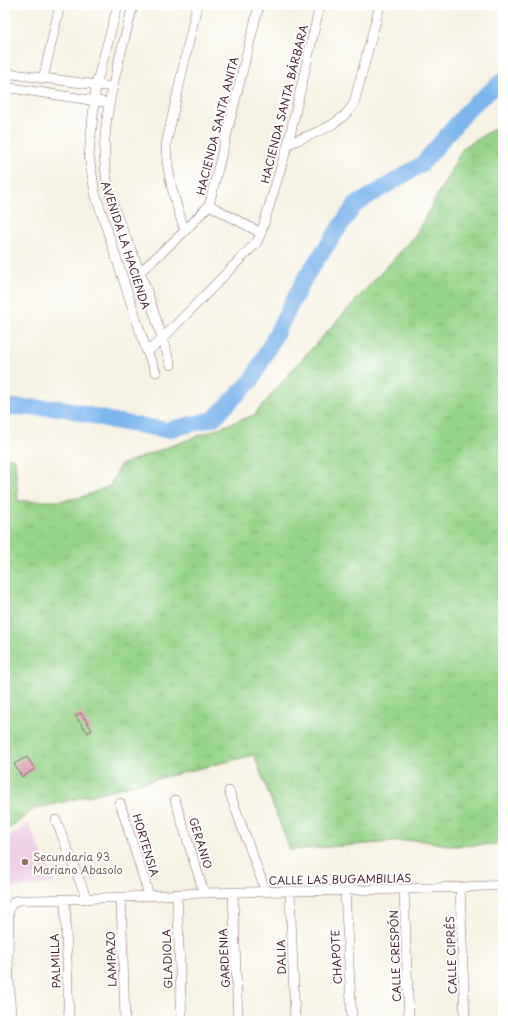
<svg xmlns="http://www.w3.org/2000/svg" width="508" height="1026" viewBox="0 0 508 1026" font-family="'Playpen Sans',sans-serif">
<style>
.built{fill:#efd0e5}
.grass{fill:url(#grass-tufts);stroke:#707a5a}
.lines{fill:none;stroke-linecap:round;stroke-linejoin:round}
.river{stroke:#7db6ed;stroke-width:16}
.building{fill:#d993aa}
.street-casing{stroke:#86696b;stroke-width:10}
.street{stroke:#fff;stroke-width:9}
.education-dot{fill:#8d6e63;stroke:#fff;stroke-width:1.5}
.labels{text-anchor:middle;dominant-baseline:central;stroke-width:4;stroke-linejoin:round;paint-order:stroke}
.street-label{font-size:11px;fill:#4a1f2b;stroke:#fff}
.education-label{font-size:11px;fill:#785e54;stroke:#fff;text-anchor:start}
</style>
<defs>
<pattern id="grass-tufts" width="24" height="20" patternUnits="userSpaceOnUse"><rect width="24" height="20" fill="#97d58a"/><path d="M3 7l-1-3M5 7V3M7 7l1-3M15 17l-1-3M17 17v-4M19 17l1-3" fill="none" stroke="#84b677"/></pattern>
</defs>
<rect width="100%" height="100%" fill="#fff"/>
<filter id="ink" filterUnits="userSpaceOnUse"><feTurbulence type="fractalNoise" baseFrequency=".025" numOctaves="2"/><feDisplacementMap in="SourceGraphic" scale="8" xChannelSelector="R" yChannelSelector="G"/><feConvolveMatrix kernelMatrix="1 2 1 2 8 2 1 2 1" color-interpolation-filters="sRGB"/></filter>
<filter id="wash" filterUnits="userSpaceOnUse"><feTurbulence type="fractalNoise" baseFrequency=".012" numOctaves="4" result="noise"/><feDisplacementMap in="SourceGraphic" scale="16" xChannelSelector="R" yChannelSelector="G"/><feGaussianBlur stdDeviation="0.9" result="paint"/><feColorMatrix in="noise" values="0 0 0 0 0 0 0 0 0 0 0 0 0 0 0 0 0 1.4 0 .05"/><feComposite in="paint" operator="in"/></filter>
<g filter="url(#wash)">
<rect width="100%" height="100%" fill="#f6f2e3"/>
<path class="built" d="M28,822L55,884L15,887L5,900V840Z"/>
<path class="grass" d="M503,123V844L455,846L417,840L290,850L254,755L34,809L5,832V457L15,459L18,501H58L79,498L110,486L120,465L254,415L302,359L415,236L463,148Z"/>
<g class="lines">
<path class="river" d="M5,407L61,408L113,421L167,430L213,419L252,380L306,276L355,205L422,164L471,107L503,80"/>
</g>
<g id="blocks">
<path class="building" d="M81,713L92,730L88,733L75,716Z
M27,757L35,769L22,777L14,764Z"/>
</g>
</g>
<g filter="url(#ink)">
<use href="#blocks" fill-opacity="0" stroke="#86696b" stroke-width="1"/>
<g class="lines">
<defs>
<path id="street" d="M118,5L96,85L89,156L95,193L147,352L156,372
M133,5C121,56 101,114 105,166C108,204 127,237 140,272C152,303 160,334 171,365
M5,73L113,87
M43,79L60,5
M5,87L110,103
M288,144C311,134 342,126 354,103L380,5
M209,205L261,233
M185,231C175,202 167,176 166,145L197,5
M140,272L185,231L209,205L259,5
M147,352L162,339L257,242L261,233L288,144L320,5
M229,791L266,892
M175,800L204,893
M120,803L149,895
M56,820L86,897
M460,887L465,1021
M404,890L409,1021
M345,891L352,1021
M290,892L295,1021
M233,893L238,1021
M177,895L182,1021
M121,897L125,1021
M65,900L69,1021
M11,1021L8,957L9,908L14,902L19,900C81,900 142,896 204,893C304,890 403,891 503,885"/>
</defs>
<use href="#street" class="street-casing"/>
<use href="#street" class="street"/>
</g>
</g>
<circle class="education-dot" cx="25" cy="862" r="4"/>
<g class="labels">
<g class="street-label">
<text transform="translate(284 104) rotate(-76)">HACIENDA SANTA BÁRBARA</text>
<text transform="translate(217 126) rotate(-76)">HACIENDA SANTA ANITA</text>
<text transform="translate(126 245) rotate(72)">AVENIDA LA HACIENDA</text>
<text transform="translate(201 843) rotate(73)">GERANIO</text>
<text transform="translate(146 845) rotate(73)">HORTENSIA</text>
<text transform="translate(340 879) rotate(-1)">CALLE LAS BUGAMBILIAS</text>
<text transform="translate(451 955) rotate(-92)">CALLE CIPRÉS</text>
<text transform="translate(395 956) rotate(-92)">CALLE CRESPÓN</text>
<text transform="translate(281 957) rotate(-92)">DALIA</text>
<text transform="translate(336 957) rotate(-93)">CHAPOTE</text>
<text transform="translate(224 958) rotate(-93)">GARDENIA</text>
<text transform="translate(111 959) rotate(-92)">LAMPAZO</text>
<text transform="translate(167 959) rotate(-92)">GLADIOLA</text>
<text transform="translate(55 961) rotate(-92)">PALMILLA</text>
</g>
<g class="education-label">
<text x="33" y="856">Secundaria 93<tspan x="33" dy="13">Mariano Abasolo</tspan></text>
</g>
</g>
<rect width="508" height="1026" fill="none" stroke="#fff" stroke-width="20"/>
</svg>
